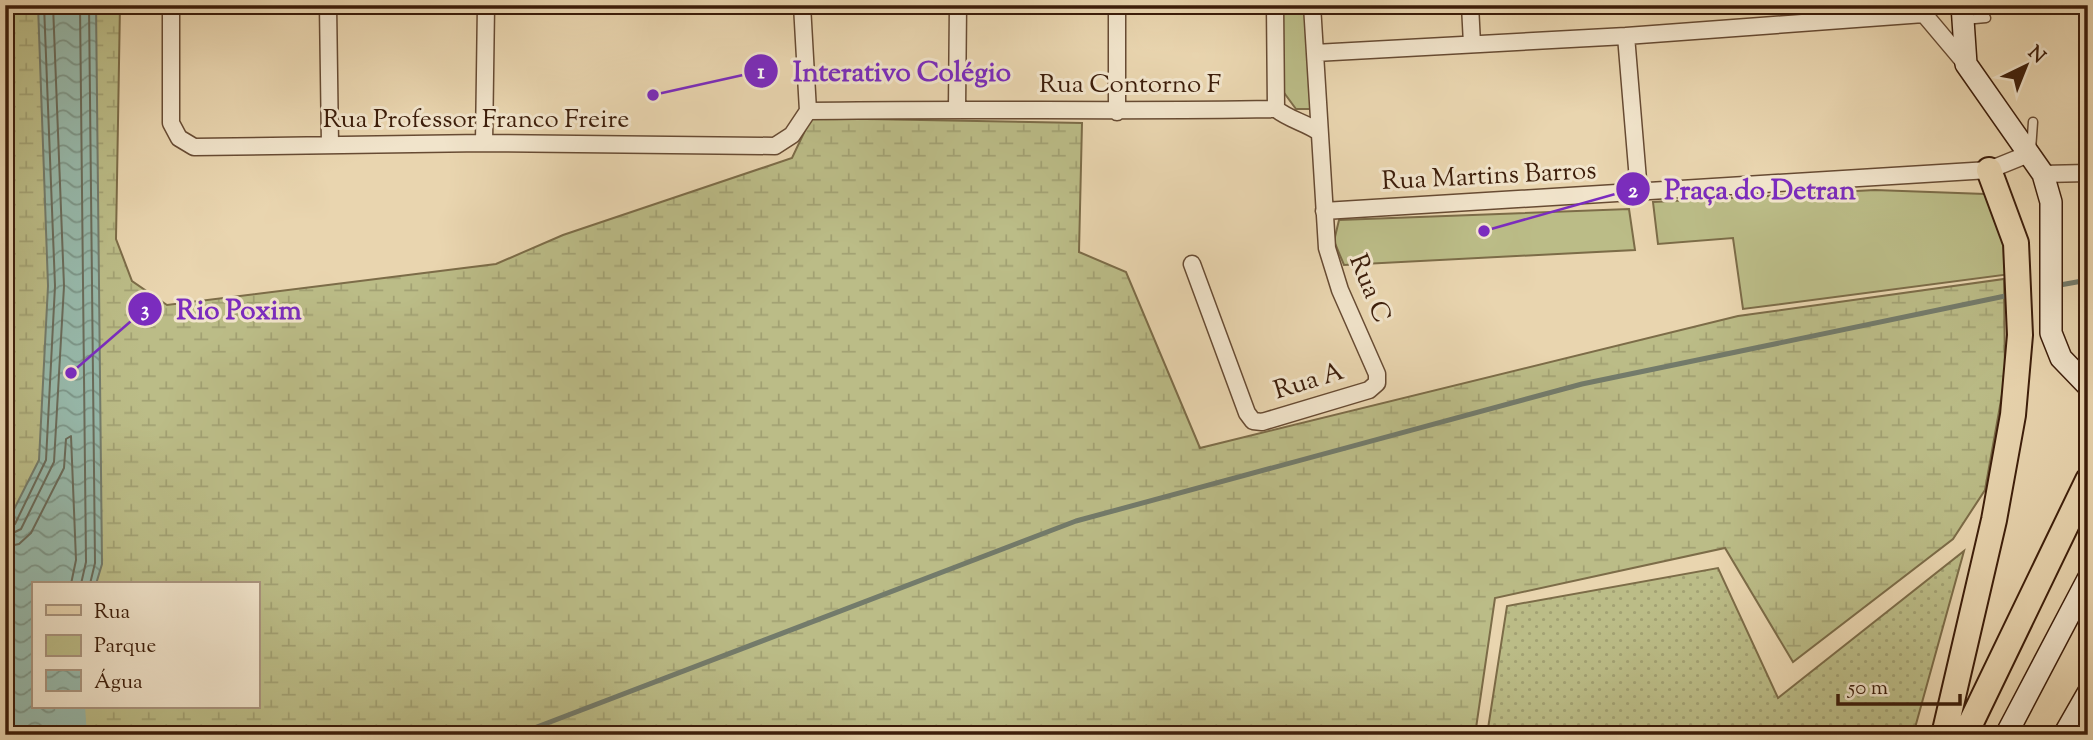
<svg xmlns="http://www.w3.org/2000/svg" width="2093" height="740" viewBox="0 0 2093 740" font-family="'Sorts Mill Goudy',serif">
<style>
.grass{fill:url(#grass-dots);stroke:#7c6c48;stroke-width:2}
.wetland{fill:url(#wetland-marsh);stroke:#7c6c48;stroke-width:2;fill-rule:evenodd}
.green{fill:#bbbc87;stroke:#7c6c48;stroke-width:2}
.water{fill:url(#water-waves);stroke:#737b6b;stroke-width:2}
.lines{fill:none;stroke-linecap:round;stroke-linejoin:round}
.shore{stroke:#6a6b5a;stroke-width:2}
.stream{stroke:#737b6b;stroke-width:5}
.river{stroke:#97b9ab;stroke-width:30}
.lane-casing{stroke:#674b33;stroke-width:11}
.street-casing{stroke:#674b33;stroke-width:19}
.secondary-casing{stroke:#3c1d0a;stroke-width:24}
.primary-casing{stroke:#3c1d0a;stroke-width:28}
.lane{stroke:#f1e4cb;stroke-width:8}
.street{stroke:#f1e4cb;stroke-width:16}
.secondary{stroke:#f1e4cb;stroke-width:21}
.primary{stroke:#e9d5af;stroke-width:24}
.labels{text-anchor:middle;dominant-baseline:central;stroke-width:6;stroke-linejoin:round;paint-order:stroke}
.street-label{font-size:26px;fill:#3c1d0a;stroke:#f1e4cb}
.leader{fill:none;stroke:#7b2cbf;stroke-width:2.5}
.callout-dot{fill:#7b2cbf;stroke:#f1e4cb;stroke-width:2.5}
.mark-label{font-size:21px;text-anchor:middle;font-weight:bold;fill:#fff}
.callout-label{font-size:28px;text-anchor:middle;font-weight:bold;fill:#7b2cbf;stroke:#f1e4cb;stroke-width:6;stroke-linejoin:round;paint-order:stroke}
</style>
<defs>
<pattern id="grass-dots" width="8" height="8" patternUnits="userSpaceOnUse" patternTransform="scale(1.75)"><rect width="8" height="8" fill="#bbbc87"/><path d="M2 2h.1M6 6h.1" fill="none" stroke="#a2a173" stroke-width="1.8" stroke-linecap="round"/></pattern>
<pattern id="wetland-marsh" width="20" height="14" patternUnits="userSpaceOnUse" patternTransform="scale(1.75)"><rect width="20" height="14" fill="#bbbc87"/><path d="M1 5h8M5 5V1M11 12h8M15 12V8" fill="none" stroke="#a2a173"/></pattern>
<pattern id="water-waves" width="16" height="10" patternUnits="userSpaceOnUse" patternTransform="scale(1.75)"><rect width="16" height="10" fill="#97b9ab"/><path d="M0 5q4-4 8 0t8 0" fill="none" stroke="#7c9689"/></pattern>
</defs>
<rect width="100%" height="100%" fill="#e9d5af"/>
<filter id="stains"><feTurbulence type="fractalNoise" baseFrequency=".00286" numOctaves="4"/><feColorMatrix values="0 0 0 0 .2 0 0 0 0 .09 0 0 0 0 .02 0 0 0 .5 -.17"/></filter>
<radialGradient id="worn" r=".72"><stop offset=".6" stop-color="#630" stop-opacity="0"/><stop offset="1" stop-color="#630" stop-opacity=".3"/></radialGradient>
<path class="grass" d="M1964,551L1913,735H1487L1507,606L1718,568L1778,698Z"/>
<path class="wetland" d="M5,5H120L116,239L132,281L167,305L496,264L563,235L792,158L811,118L1082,123L1079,252L1126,272L1200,448L1738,316L2004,279L2005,378L1985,490L1953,539L1793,662L1725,548L1495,598L1475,735H5ZM33,584H257V707H33Z"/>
<path class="green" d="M1278,5H1306L1312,109H1296L1282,90Z
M1875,190L1985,194L1999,214L2011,274L1743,309L1733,238L1658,244L1653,202Z
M1629,209L1635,250L1344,265L1334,241L1339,220Z"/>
<path class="water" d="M38,5H96L102,564L96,584H33V707H57L71,720L72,735H5V527L39,460L48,286Z"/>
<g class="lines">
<path class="shore" d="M80,5L86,562L81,584
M89,5L95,563L90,584
M5,528L15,524L46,460L55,286L44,5
M5,537L21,529L54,462L64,286L53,5
M5,547L19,544L31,533L64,468L66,439L71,436L76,560L71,584"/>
<path class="stream" d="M2060,285L2088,280
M516,735L1076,521L1582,384L2010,295"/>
<path class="river" d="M70,707L72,735"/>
<defs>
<path id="lane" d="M1964,20L1986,18
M2031,150L2033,122"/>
<path id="street" d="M171,5V123L179,138L194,147L484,143L775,146L792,135L808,111L802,5
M328,5L330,145
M1117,5V112
M1275,5L1276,109
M1470,5L1472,44
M1918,7L1966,64
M1626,36L1639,192
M1315,53L1626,36L1924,14
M957,108L958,5
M808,111C964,108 1119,112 1276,109C1290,120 1304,122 1319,132
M484,143L486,5
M2043,174L2088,173
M1324,211L1989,170L2031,153
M1192,264L1247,413L1253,421L1262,422L1369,390L1377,383V374L1340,290L1327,248L1312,5"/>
<path id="secondary" d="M1962,5L1966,64L2043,174L2051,202V333L2061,358L2088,386
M2006,735L2088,579
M2064,735L2088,693"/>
<path id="primary" d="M1944,735L1994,520L2013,415L2020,335L2016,243L1989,170
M1965,735L2088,480"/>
</defs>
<use href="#lane" class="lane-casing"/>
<use href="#street" class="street-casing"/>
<use href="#secondary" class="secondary-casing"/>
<use href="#primary" class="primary-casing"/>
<use href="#lane" class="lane"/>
<use href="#street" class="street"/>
<use href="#secondary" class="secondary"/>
<use href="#primary" class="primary"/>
</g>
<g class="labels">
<g class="street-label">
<text x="1130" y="85">Rua Contorno F</text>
<text x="476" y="120">Rua Professor Franco Freire</text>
<text transform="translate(1489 177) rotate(-3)">Rua Martins Barros</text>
<text transform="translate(1369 289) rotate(68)">Rua C</text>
<text transform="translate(1309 382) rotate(-17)">Rua A</text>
</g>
</g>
<path class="leader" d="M653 95L761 71M1484 231L1633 189M71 373L145 309"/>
<g class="callout-dot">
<circle cx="653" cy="95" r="7"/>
<circle cx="1484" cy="231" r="7"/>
<circle cx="71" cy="373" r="7"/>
<circle cx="761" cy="71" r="18"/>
<circle cx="1633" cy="189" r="18"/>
<circle cx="145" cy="309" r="18"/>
</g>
<g class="mark-label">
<text x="761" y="78">1</text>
<text x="1633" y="197">2</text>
<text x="145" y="316">3</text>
</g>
<g class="callout-label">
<text x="902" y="81">Interativo Colégio</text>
<text x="1760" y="199">Praça do Detran</text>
<text x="239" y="319">Rio Poxim</text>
</g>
<rect width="2093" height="740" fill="none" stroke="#e9d5af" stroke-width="28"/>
<rect x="7" y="7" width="2079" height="726" fill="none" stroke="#3c1d0a" stroke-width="3.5"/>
<rect x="14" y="14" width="2065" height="712" fill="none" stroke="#3c1d0a" stroke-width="2"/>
<rect x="32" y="582" width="228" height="126" fill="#f1e4cb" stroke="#a9947e" stroke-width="2"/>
<rect x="46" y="605" width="35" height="10" fill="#e9d5af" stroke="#a9947e" stroke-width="2"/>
<text x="94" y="618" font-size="21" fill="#3c1d0a">Rua</text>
<rect x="46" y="635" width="35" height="21" fill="#bbbc87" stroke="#a9947e" stroke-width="2"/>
<text x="94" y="652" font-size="21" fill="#3c1d0a">Parque</text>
<rect x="46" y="670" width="35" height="21" fill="url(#water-waves)" stroke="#a9947e" stroke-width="2"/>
<text x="94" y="688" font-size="21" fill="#3c1d0a">Água</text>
<g transform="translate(2026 66) rotate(43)" stroke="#f1e4cb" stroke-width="5" paint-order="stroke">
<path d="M0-5L12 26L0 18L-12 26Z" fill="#3c1d0a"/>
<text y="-10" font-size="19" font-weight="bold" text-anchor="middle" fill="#3c1d0a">N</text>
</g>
<path d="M1838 694v10h122v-10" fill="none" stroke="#3c1d0a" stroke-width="3.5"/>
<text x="1848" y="694" font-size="21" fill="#3c1d0a" stroke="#f1e4cb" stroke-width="5" paint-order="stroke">50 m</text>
<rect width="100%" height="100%" filter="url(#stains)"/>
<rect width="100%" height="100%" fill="url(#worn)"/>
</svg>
